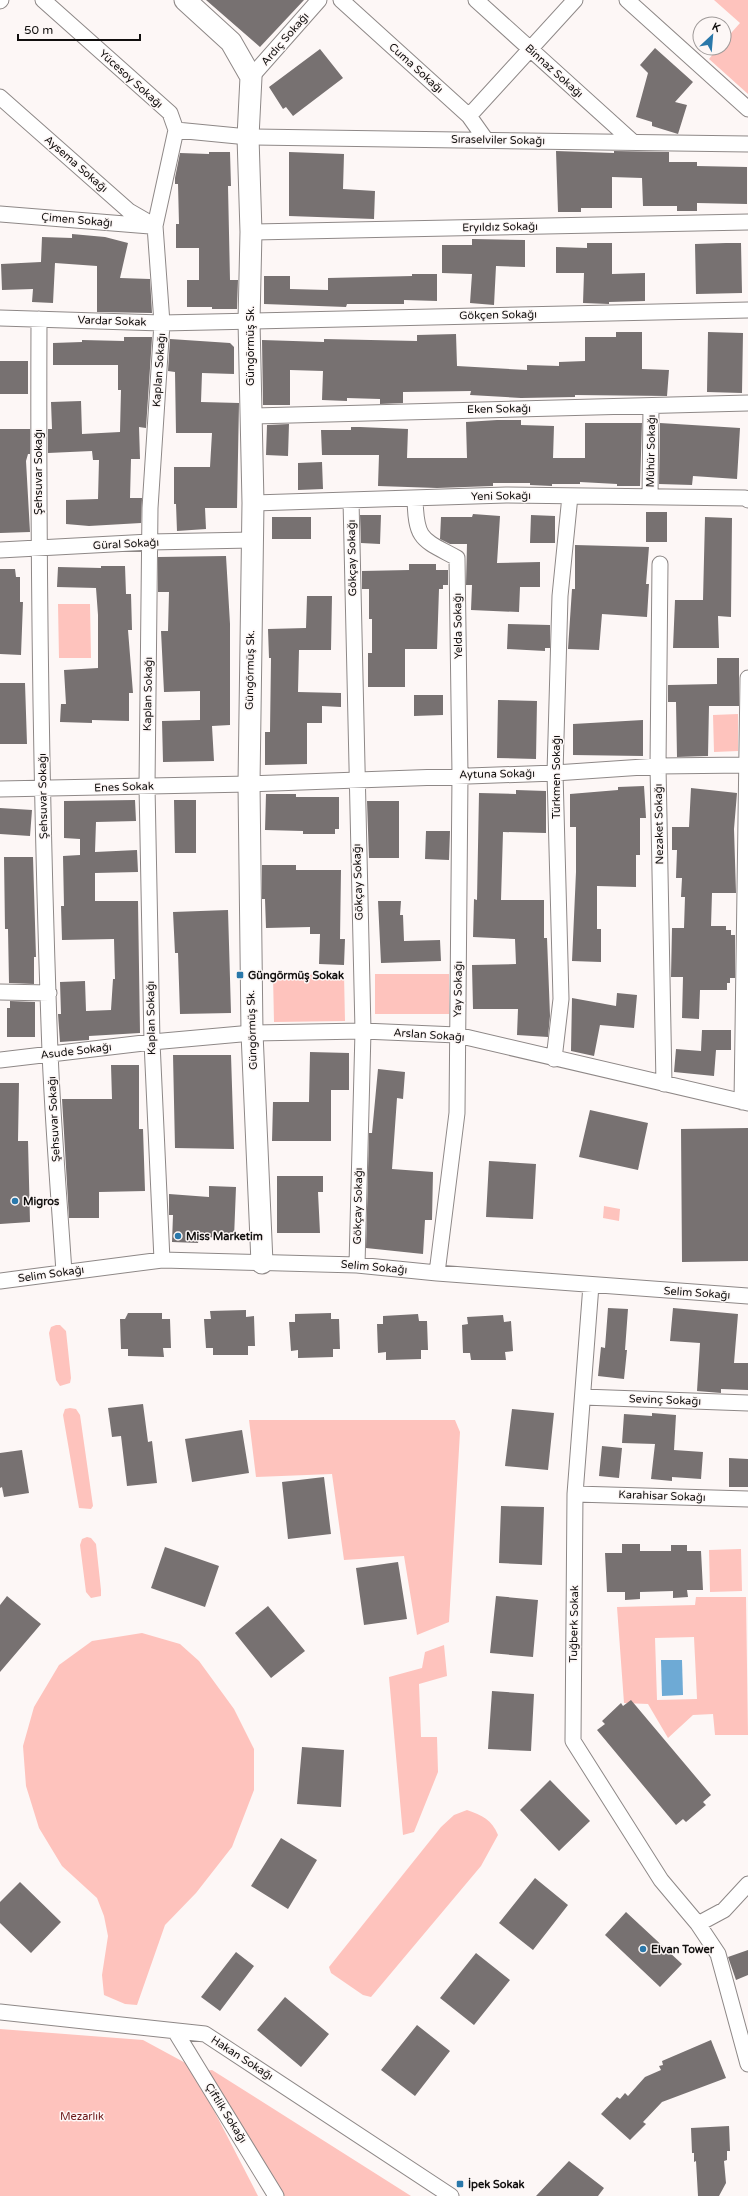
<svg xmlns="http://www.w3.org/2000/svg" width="748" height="2196" viewBox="0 0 748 2196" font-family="'Varela Round',sans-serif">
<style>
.green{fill:#fec3bd;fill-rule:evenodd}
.water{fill:#6eaad5}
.building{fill:#777171}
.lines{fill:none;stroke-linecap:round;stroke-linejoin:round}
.street-casing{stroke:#8e8887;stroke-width:17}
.secondary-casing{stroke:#8e8887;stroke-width:23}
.street{stroke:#fff;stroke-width:15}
.secondary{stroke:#fff;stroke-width:21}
.poi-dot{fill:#2a78aa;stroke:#fdf7f6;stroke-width:1.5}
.labels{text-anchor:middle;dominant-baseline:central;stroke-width:3;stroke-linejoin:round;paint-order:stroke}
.street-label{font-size:11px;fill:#110f0e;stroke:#fdf7f6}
.poi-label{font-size:11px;font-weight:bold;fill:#110f0e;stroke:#fdf7f6;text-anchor:start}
.park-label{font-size:11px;fill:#6d1819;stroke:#fdf7f6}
</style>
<rect width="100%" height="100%" fill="#fdf7f6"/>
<path class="green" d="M714,0H748V94L709,59L718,48H724V41L740,23Z
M58,604H90L91,658H59Z
M738,714V751L714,752L713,715Z
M344,974L345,1021L274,1022L273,975Z
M375,974H449V1014H375Z
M604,1206L620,1209L619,1221L603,1218Z
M56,1325H60L66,1331L71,1378L70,1383L60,1386L56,1380L49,1333L51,1327Z
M70,1408L76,1409L80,1415L93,1506L91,1509L79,1508L63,1415L65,1409Z
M249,1420H455L460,1432L449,1622L417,1635L404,1556L344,1560L332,1474L256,1477Z
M87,1537L91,1538L96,1544L101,1590V1596L91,1598L86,1592L80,1545L82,1539Z
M741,1549L742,1591L710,1592L709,1550Z
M696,1597H746L748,1735H715L713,1714L693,1715L668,1738L648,1704L624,1703L617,1607L695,1605ZM694,1637L697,1699L657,1700L655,1638Z
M142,1633L180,1644L199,1661L234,1709L254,1749V1790L232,1847L196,1893L165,1925L137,2005L125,2004L104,1995L102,1975L108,1936L104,1916L97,1898L62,1866L39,1828L26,1786L23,1746L34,1707L59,1665L92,1641Z
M444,1645L447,1676L419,1684L421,1737H437L438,1772L414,1832L403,1835L389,1677L422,1668L425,1652Z
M467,1810C482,1815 492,1820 498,1835L481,1866L371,1997L363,1995L331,1973L329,1967L441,1827L454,1815Z
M0,2029L143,2040L191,2066L258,2196H0Z
M212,2070L411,2196H277L204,2071Z"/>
<path class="water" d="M661,1660H682L683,1695L662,1696Z"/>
<path class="building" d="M206,0H304L260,47Z
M655,48L693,82L675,102L687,105L678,134L652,126V122L636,117L648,73L640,65Z
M320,49L343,78L293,116L286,107L283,109L269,87Z
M556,151L614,153V151L669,152V162H697V166L747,167V204L697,203V211H677V206H643L642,178L612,177V208H581V212H558Z
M209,152H230L231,186H228L230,280H238L237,309H212V307H187V280H199V248H176V224H179L178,184H175V178L180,153L209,154Z
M289,152L344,154L343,189L375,191L374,219L289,216Z
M72,234L105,237L128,243L120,278L150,279L152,313L97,312V266L55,263L53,303L32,302L33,289L2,290L1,264L41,262L42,237L72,238Z
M472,239L525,240V267L496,266L494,305L470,303L472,274L442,273V245H472Z
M587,243H612V274L645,273V301L609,302V304L583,303L584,273H556V247L587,248Z
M726,243H741L742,293L696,294L695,244Z
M412,274H437V301L404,300V304H347L346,307L264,304V276H290V289L328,290V278L412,276Z
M616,332H642V369L669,370L667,396L575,395V397L521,398L470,395L471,391L403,392V403L380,404V399L347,398V401L322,400L323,371L290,370V405H263L262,340L324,342V339L417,341V335L456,334L457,366L527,370V365L559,366V362L585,361V337H616Z
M708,332L743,333L742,393L707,392Z
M124,337H152V338L146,428L139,427L140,459H131L130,498H142L141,523L89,526L66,524V500L98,499L99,460H93L92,451L48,453V429H52L51,402L81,401L82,434L120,432L121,390H118V365H53V343L82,342V340L124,341Z
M170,339L230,343L234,347V374L202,373L201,402L239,403L237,508H205L206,529L177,531L176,504H174V467H210L212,433H176L175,372L168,371Z
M0,361H28V394H0Z
M497,420H521V425L554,426L553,458H585V423H642L640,486H617V484L580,482V484H552V486L530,485V483H493V486L437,488L378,486L379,455H322L321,430H351V427H360L408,429L407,458H467L466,422Z
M660,423L740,428L737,479L693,476L692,485L659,484Z
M289,424L288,456L266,455L267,425Z
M0,429H30V454H28L26,461L30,532L0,533Z
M322,462L323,489L298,490V463Z
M646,512H667V542H646Z
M473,514L500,516L497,563L540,562V587H520L519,612L471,610L472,585H466L467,544H450L440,539L441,517H472Z
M360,515H381L380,544L361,543Z
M531,515L555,516V543H530Z
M272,517H311V539H272Z
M705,517L732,518L731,617L718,616L719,648H673L675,600H703Z
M575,545L649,547L646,584H649L647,617L602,614L599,650L568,649L572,589H575Z
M226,556L230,624V725L212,726L214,761L163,762L162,721L200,720V691L164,692L161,631H168L169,592H158V557Z
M409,564H436V570H448V585H443V589H439L437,649H405V687H368V653H372V619H369V589H362V571L409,570Z
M101,566H125L126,594H131L132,630H128L133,693H129V721L92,720V723L60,722L61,704H66L64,670L98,668V615L96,588L57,587L58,567L101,568Z
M0,569H15L16,577H20V602H23L21,655L0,654Z
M307,596H332L331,650H299L298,692L341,693V707L322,706V723H307V764L265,765V732H270L271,658H269L268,629L306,628Z
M508,624L550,625V648H545V651L507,649Z
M717,658H739V706H709L708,756L677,757L676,702H668V685L717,684Z
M0,683H25L27,744H0Z
M414,695H443V715L414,716Z
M498,700L537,701L536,759L497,758Z
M643,720V756L573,755V724Z
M644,786L646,818H640V855H636V887L597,886V929H601V962L572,961L576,872V827H570V794L618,790V787Z
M691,788L737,793L734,829L736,893H712L711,926H726V930H731V935H735V978H730V983H727V990H700L699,1019L682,1018L683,977H671L672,928H684L685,897H681L682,878H676L677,850H672V827H689Z
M516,790L546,791V833L503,832L501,900H544V938H547L550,1016L548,1037L517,1035L518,1009H473L472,965L516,964L515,939L473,937L474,899L477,900L479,793L516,794Z
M266,794H296V797H339V829H335V834H303V831L265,830Z
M135,800L136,821L96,822L95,852L137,850L138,872L95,873V901H138L140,1033L89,1036V1040L60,1042L58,1014H61L60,982L85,981L86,1011L111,1010L113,979H115L114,939L62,940L61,906H64L63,856L80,855V839L64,838V801Z
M174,800H196V853H175Z
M367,801H399V858H369Z
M0,808L32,810L30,836L0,834Z
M426,831H450L449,860L425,859Z
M4,857H33L36,957H34V984L9,983L8,929H5Z
M262,865H296V870H341L340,939H345L344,965L319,964L320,934H310V927L266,928L265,899H262Z
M378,901H401L400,915H403L404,941L440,940L441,961L381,963Z
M228,910L231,1013L180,1014L178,953H175L173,912Z
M617,993L637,995L634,1028L600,1025L594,1056L571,1051L572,998L616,1006Z
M10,1001L35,1002V1037H7V1008H10Z
M702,1030H731V1050H716L714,1076L674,1072L676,1049L701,1051Z
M310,1052L349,1053V1090H331V1141H272L273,1102H309Z
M173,1055H231L234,1149L175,1148Z
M111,1065H139V1129H143L145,1191L99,1192V1218H69L62,1099H112Z
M378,1069L405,1072L403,1099L397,1098L392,1169L433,1172L432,1220H425L423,1254L366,1248L369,1133H372Z
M0,1083H19L18,1141H28L30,1222L0,1224Z
M590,1110L648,1123L638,1170L579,1157Z
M748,1128V1261L682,1262L681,1129Z
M489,1161L536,1164L533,1219L486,1217Z
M277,1176H323V1192H318L320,1233H277Z
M209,1186L236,1187L234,1238L199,1237L198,1243L172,1242L173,1215H169V1194L209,1197Z
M608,1308L628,1309L625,1350H627L624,1379L598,1376L601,1347L605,1348Z
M673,1308L738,1314L734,1363H748V1390L721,1389V1393L697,1391L700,1343L670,1341Z
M246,1310V1317L254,1316L255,1346H248V1355H213V1348H206L204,1319H211L210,1311Z
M128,1313H162V1319H170L171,1348H163L164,1357L128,1356V1349H121L120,1319H125Z
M331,1313V1319H339L340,1349H333V1357L298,1358V1350L291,1351L289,1322H295V1314Z
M418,1314L419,1321H427L428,1350H421V1359L386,1360V1352L378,1353L377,1324H383V1316Z
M503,1315L504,1322L511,1321L513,1351L505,1352L506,1360H471L470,1353H463L462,1325L468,1324L467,1317Z
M143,1404L148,1442L152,1441L157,1483L127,1486L121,1436L112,1437L108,1408Z
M512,1409L554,1413L548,1470L505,1466Z
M652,1413L676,1415L674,1450L703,1452L701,1479L672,1477V1481L651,1479L655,1444L622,1443L624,1414L652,1416Z
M242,1430L249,1473L192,1482L185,1439Z
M602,1446L622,1448L619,1478L599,1476Z
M22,1450L29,1493L4,1497L2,1487L0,1488V1453Z
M729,1458L748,1459V1487H729Z
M324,1477L331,1534L288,1539L282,1482Z
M501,1506L544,1507L542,1565L499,1563Z
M622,1544H640V1551H671V1545H687V1551H701L703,1590H687L688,1597L673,1598V1591L640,1592V1599L625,1600V1592H607L605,1553H622Z
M165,1547L219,1566L205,1607L151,1588Z
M398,1562L407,1619L364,1625L356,1568Z
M7,1596L41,1624L0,1672V1605Z
M496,1596L538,1600L533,1657L490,1653Z
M268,1606L305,1651L271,1678L235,1633Z
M492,1691L534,1694L531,1751L488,1749Z
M631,1700L711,1795L703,1802L706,1805L686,1822L683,1819L676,1825L597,1730L605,1724L602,1721L621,1703L623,1706Z
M302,1747L344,1750L341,1807L297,1804Z
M550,1780L590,1821L559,1851L520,1810Z
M281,1838L317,1860L288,1909L251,1886Z
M535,1878L568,1905L533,1950L499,1923Z
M20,1882L61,1922L31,1953L0,1923V1902Z
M626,1912L682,1964L660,1987L605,1935Z
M748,1950V1975L736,1980L728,1957Z
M236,1952L254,1966L220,2011L201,1997Z
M476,1953L510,1980L474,2025L440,1998Z
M285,1997L329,2034L301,2067L257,2030Z
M417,2025L450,2051L415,2096L381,2070Z
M711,2040L726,2078L662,2102L643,2122L646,2124L630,2140L601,2114L617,2097L620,2099L625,2093L628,2096L645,2077L661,2070L659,2066L663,2065L662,2061Z
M729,2126L730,2151H727V2160L724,2161L726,2183L719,2196H698L696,2161L694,2162V2153H692L691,2128Z
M569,2161L604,2188L598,2196H536Z"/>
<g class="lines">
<defs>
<path id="street" d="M43,0L170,113L176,130L248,137L748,144
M341,0L469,116L486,140
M476,0L633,142
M627,0L748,109
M0,1L1,0
M251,77L319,0
M0,97L129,211L155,226
M469,116L575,0
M0,214L150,226
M251,232L748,222
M0,318L162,323L748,310
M39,319C38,563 41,808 50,1052C53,1125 59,1198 64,1272
M250,416L748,403
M650,497L651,406
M415,498C416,541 422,539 457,558L460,775L457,1113L437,1273
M351,500L363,1031L357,1265
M253,503L506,495L745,498L748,500
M0,550L150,542L252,540
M660,564L658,766L664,1084
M0,789L249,784L555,773L658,766L746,765
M0,992L49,993
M554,1059L561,999L555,773L560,596L570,496
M0,1060L152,1042L252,1033L363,1031L457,1035L748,1103
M742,1102L748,678
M162,1260L152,1042L147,786L150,508L162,323L155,226L176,130
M0,1281L162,1260L357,1265L437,1273L748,1296
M591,1285L575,1494L573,1741L661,1880L698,1924L718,1954L748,2064
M583,1397L748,1403
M575,1494L748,1499
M698,1924L724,1910L748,1884
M0,2012L205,2034L451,2196
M175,2031L276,2196"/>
<path id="secondary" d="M185,0L231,42L251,77L248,137L251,232L249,321L253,503L249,784L252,1033L262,1263"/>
</defs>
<use href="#street" class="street-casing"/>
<use href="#secondary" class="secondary-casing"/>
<use href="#street" class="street"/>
<use href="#secondary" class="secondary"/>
</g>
<g class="poi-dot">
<rect x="236" y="971" width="8" height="8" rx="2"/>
<circle cx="15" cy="1201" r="4"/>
<circle cx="178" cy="1236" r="4"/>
<circle cx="643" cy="1949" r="4"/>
<rect x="456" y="2180" width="8" height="8" rx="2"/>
</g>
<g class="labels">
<g class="street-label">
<text transform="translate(285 39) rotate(-49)">Ardıç Sokağı</text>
<text transform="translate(416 68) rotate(42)">Cuma Sokağı</text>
<text transform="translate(554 71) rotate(42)">Binnaz Sokağı</text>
<text transform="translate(131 79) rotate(42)">Yücesoy Sokağı</text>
<text transform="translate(498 140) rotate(1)">Sıraselviler Sokağı</text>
<text transform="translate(76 164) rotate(41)">Aysema Sokağı</text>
<text transform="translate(77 220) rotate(5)">Çimen Sokağı</text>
<text transform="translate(500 227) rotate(-1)">Eryıldız Sokağı</text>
<text transform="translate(498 315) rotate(-1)">Gökçen Sokağı</text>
<text transform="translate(112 321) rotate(2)">Vardar Sokak</text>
<text transform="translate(250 346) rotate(-90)">Güngörmüş Sk.</text>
<text transform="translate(159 370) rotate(-86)">Kaplan Sokağı</text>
<text transform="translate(499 409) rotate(-1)">Eken Sokağı</text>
<text transform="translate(651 451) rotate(-89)">Mühür Sokağı</text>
<text transform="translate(38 472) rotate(-90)">Şehsuvar Sokağı</text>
<text transform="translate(501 496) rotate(-1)">Yeni Sokağı</text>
<text transform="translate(126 544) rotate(-3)">Güral Sokağı</text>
<text transform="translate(352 558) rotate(-91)">Gökçay Sokağı</text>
<text transform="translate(458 626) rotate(-91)">Yelda Sokağı</text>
<text transform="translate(250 670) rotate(-89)">Güngörmüş Sk.</text>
<text transform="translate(148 694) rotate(-89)">Kaplan Sokağı</text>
<text transform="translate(497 774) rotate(-1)">Aytuna Sokağı</text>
<text transform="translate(556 777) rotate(-90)">Türkmen Sokağı</text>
<text transform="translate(124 787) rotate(-2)">Enes Sokak</text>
<text transform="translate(43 796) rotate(-91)">Şehsuvar Sokağı</text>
<text transform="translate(659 824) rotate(-91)">Nezaket Sokağı</text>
<text transform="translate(358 882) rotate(-92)">Gökçay Sokağı</text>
<text transform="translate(458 989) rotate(-89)">Yay Sokağı</text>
<text transform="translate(151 1018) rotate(-91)">Kaplan Sokağı</text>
<text transform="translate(252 1030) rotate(-92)">Güngörmüş Sk.</text>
<text transform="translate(429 1035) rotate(4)">Arslan Sokağı</text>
<text transform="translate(76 1051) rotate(-7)">Asude Sokağı</text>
<text transform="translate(54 1119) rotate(-93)">Şehsuvar Sokağı</text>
<text transform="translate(358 1206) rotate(-89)">Gökçay Sokağı</text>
<text transform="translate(374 1267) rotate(5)">Selim Sokağı</text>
<text transform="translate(51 1274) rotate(-8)">Selim Sokağı</text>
<text transform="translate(697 1293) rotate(4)">Selim Sokağı</text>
<text transform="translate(665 1400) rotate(2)">Sevinç Sokağı</text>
<text transform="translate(662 1496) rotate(2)">Karahisar Sokağı</text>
<text transform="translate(574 1624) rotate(-89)">Tuğberk Sokak</text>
<text transform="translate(242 2058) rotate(33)">Hakan Sokağı</text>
<text transform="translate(226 2113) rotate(58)">Çiftlik Sokağı</text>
</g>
<g class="poi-label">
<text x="248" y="975">Güngörmüş Sokak</text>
<text x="23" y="1201">Migros</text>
<text x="186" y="1236">Miss Marketim</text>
<text x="651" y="1949">Elvan Tower</text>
<text x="468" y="2184">İpek Sokak</text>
</g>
<g class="park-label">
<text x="82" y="2116">Mezarlık</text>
</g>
</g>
<g transform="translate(712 36) rotate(26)"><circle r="19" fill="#fdf7f6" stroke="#9f9a99"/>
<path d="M0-3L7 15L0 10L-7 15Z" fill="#2a78aa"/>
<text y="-6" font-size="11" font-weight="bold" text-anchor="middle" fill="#110f0e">K</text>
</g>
<path d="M18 34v6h122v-6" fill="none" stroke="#110f0e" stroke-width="2"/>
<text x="24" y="34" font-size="12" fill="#110f0e" stroke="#fdf7f6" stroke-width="3" paint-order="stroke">50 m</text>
</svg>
